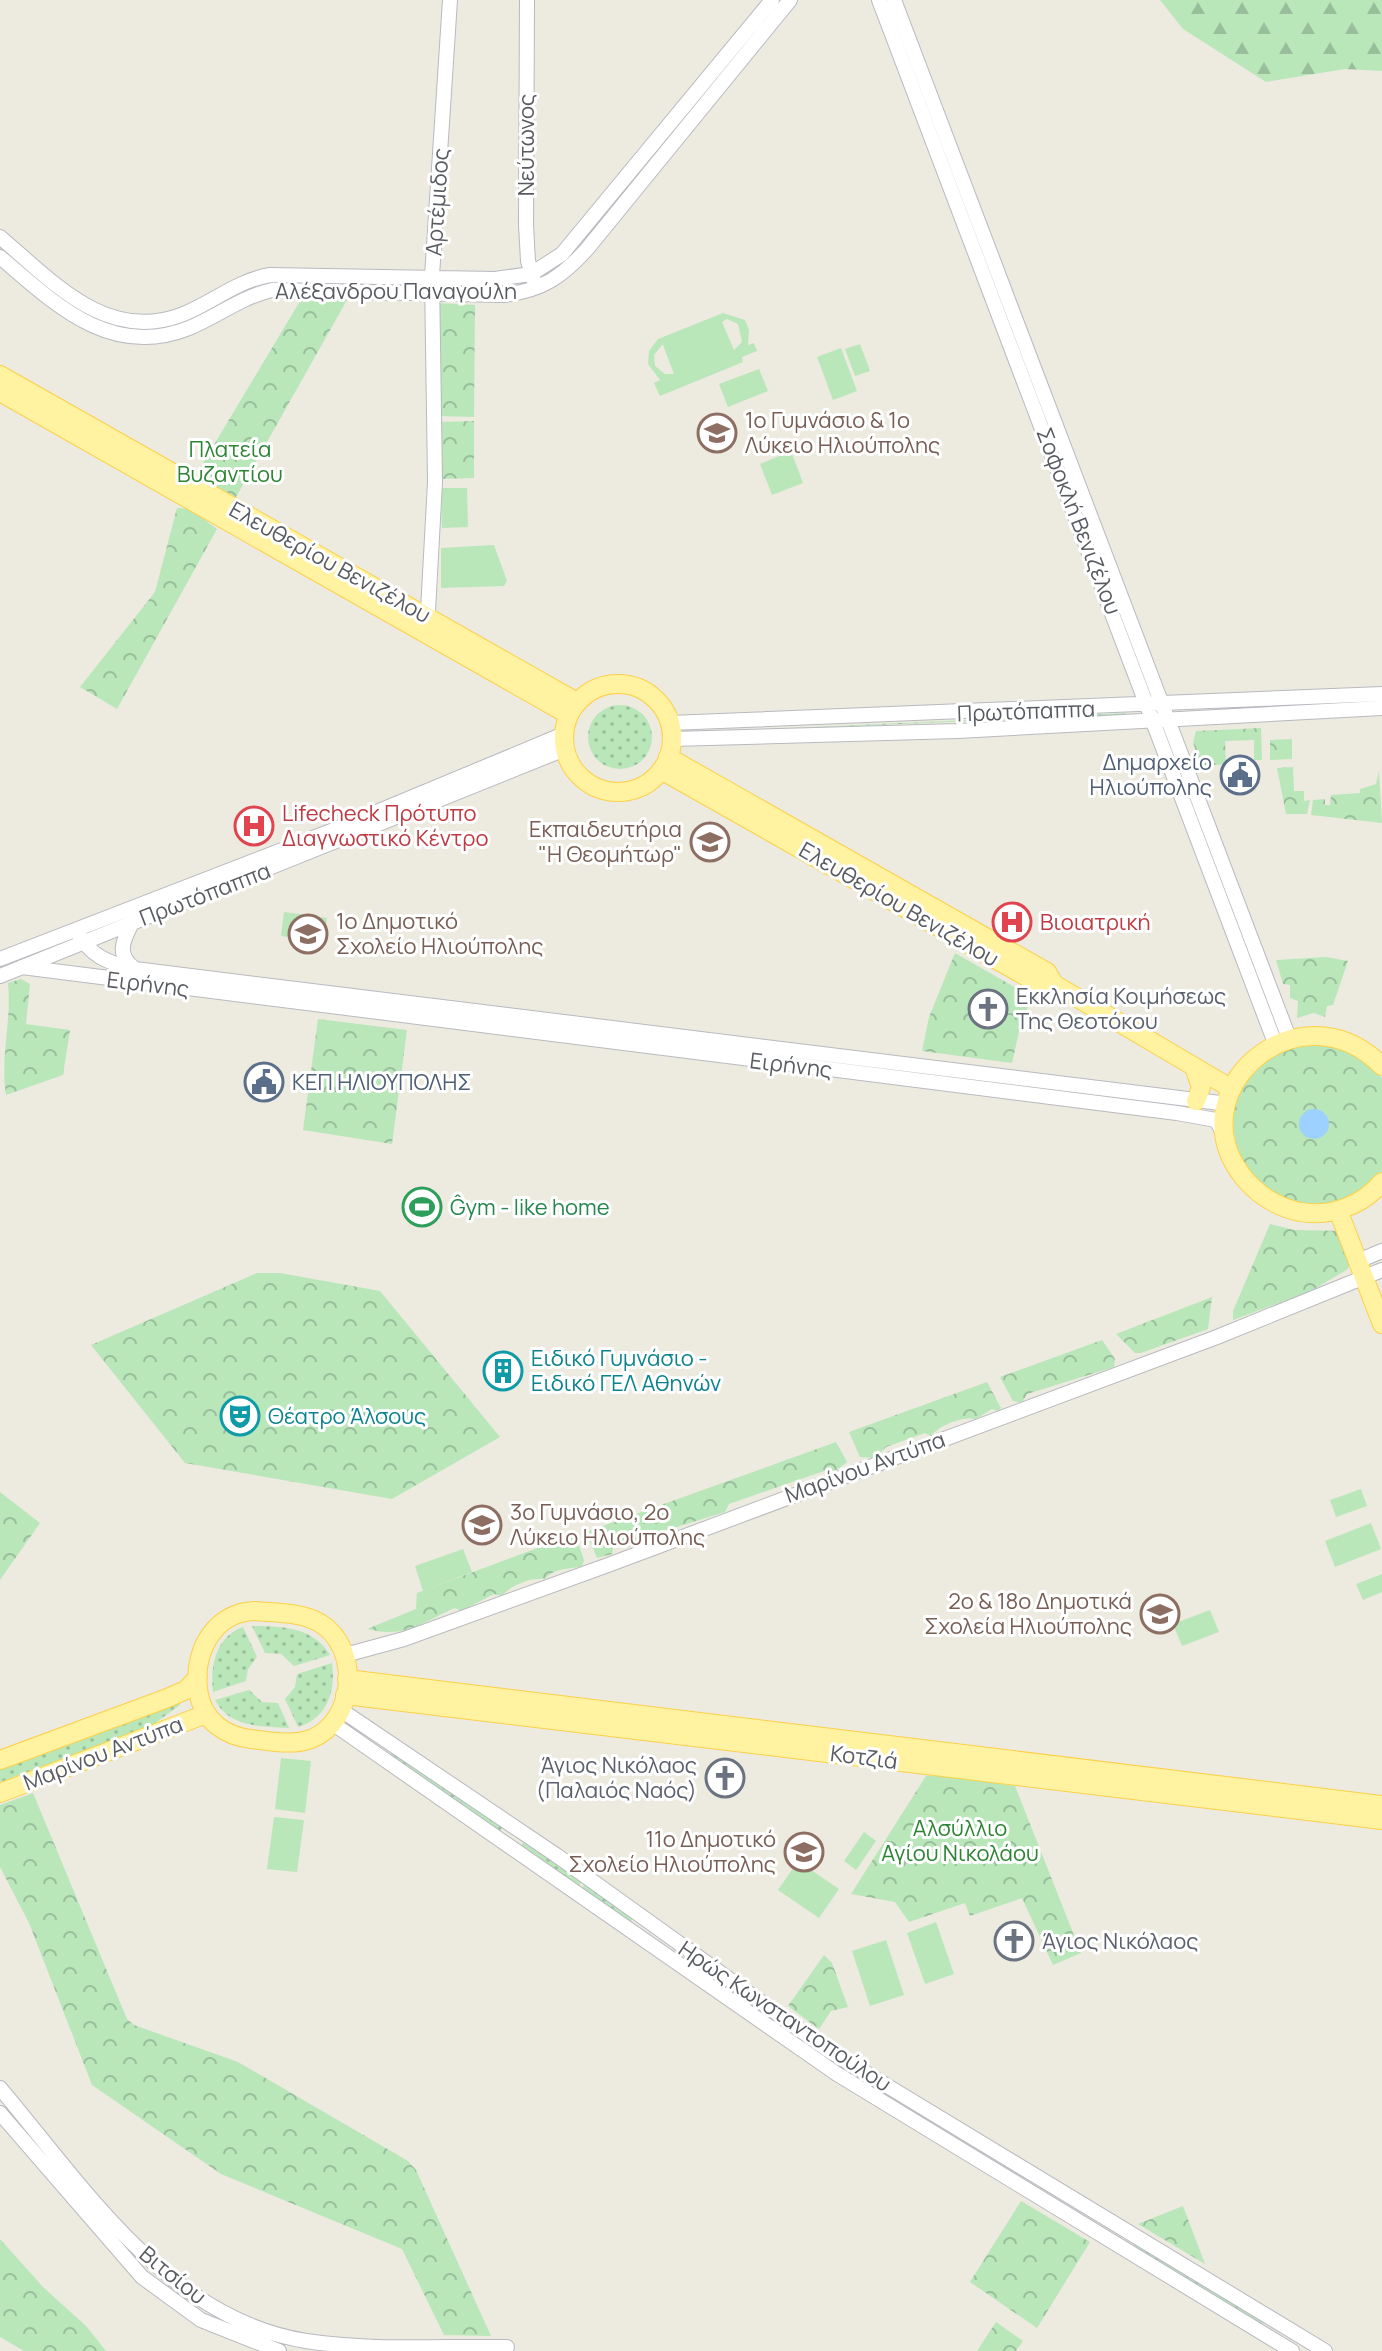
<svg xmlns="http://www.w3.org/2000/svg" width="1382" height="2351" viewBox="0 0 1382 2351" font-family="Manrope,sans-serif">
<style>
.grass{fill:url(#grass-dots)}
.forest{fill:url(#forest-firs)}
.park{fill:url(#park-crowns)}
.garden{fill:#b9e7ba;fill-rule:evenodd}
.water{fill:#9dd1ff}
.lines{fill:none;stroke-linecap:round;stroke-linejoin:round}
.minor-casing{stroke:#b8bac0;stroke-width:16}
.major-casing{stroke:#fdd048;stroke-width:20}
.minor{stroke:#fff;stroke-width:14}
.major{stroke:#fff3a2;stroke-width:18}
.labels{text-anchor:middle;dominant-baseline:central;stroke-width:6;stroke-linejoin:round;paint-order:stroke}
.street-label{font-size:22px;fill:#585c62;stroke:#fff}
.education-label{font-size:22px;fill:#785e54;stroke:#fff;text-anchor:start}
.park-label{font-size:22px;fill:#2d8534;stroke:#fff}
.service-label{font-size:22px;fill:#4e5e75;stroke:#fff;text-anchor:end}
.health-label{font-size:22px;fill:#be3a42;stroke:#fff;text-anchor:start}
.worship-label{font-size:22px;fill:#5b616d;stroke:#fff;text-anchor:start}
.leisure-label{font-size:22px;fill:#27864d;stroke:#fff;text-anchor:start}
.culture-label{font-size:22px;fill:#0d838f;stroke:#fff;text-anchor:start}
</style>
<defs>
<pattern id="grass-dots" width="8" height="8" patternUnits="userSpaceOnUse" patternTransform="scale(2)"><rect width="8" height="8" fill="#b9e7ba"/><path d="M2 2h.1M6 6h.1" fill="none" stroke="#99be9b" stroke-width="1.8" stroke-linecap="round"/></pattern>
<pattern id="forest-firs" width="22" height="20" patternUnits="userSpaceOnUse" patternTransform="scale(2)"><rect width="22" height="20" fill="#b9e7ba"/><path d="M5 1l3.5 6h-7zM16 11l3.5 6h-7z" fill="#99be9b"/></pattern>
<pattern id="park-crowns" width="20" height="18" patternUnits="userSpaceOnUse" patternTransform="scale(2)"><rect width="20" height="18" fill="#b9e7ba"/><path d="M2 6a3 3 0 1 1 6 0M12 15a3 3 0 1 1 6 0" fill="none" stroke="#99be9b"/></pattern>
</defs>
<rect width="100%" height="100%" fill="#edeadf"/>
<path class="grass" d="M0,244C47,282 81,322 144,328L258,281L308,283L255,288L196,319L154,333L92,323L0,252Z
M588 737a32 32 0 1 1 64 0a32 32 0 1 1-64 0Z
M1126,713V715L701,732Z
M252,1626C281,1626 314,1627 330,1655L294,1666L281,1654L265,1653Z
M243,1627L257,1657L248,1669L246,1681L213,1692C210,1665 216,1637 243,1627Z
M332,1663C336,1691 327,1719 298,1727L285,1699L295,1687L297,1674Z
M249,1690L262,1702L278,1703L289,1728C261,1726 230,1728 215,1700Z
M178,1701L180,1705L151,1726L0,1782V1767Z
M393,1751L503,1826L500,1831L390,1756Z
M524,1841L582,1881L579,1886L521,1846Z
M585,1883L633,1918L630,1923L582,1888Z
M1135,2243L1264,2321L1261,2326L1132,2248Z"/>
<path class="forest" d="M1160,0H1382V71L1345,69L1266,82L1183,29Z"/>
<path class="park" d="M347,300L236,497L196,475L300,301Z
M438,303L475,305L474,417L438,416Z
M474,421V478L440,479L439,422Z
M177,508L190,509L217,529L117,709L80,687L155,592Z
M1261,728L1262,760H1254V740L1225,741L1226,764L1202,766L1193,743L1196,731Z
M1292,739V759L1270,760V740Z
M1293,767L1294,791H1304V801L1310,800L1307,814H1286L1277,768Z
M1379,771L1382,823L1311,815L1313,800L1325,799V805H1330L1331,795L1360,793V789L1376,784Z
M955,953L1032,997L1020,1027L1012,1063L922,1051L929,1017Z
M1326,957L1348,961L1333,1005L1327,1006L1325,1017L1314,1013L1297,1018L1298,1001L1290,998V985L1283,984L1276,960Z
M21,979L30,984L26,1024L70,1030L63,1075L6,1095C0,1055 12,1021 8,983Z
M318,1019L407,1030L392,1144L303,1130Z
M1320,1043L1358,1054L1382,1078V1171C1372,1186 1360,1194 1343,1199C1247,1232 1188,1099 1278,1052C1290,1046 1307,1045 1320,1043Z
M1270,1224L1294,1230L1340,1231L1351,1257L1348,1269L1311,1291L1233,1320V1311Z
M257,1273H280L380,1291L500,1437L392,1499L185,1463L91,1345Z
M1212,1297L1208,1329L1141,1353H1135L1116,1334Z
M1102,1340L1115,1359L1114,1367L1027,1394L1022,1403L1013,1401L1000,1377Z
M987,1382L1001,1408L998,1411L992,1409L976,1419C963,1416 939,1425 931,1436L925,1433L886,1447L875,1458L860,1457L849,1432Z
M836,1442L847,1462L834,1472L827,1470L729,1504L725,1512L638,1539L631,1547L621,1544L613,1548L612,1554L597,1558L586,1532Z
M0,1492L40,1523L0,1580Z
M575,1534L584,1560L582,1566C568,1570 555,1567 545,1579C531,1577 511,1585 502,1596L494,1594L461,1611L455,1608C422,1622 406,1639 367,1629L416,1609L417,1593Z
M942,1775L1015,1786L1081,1953L1053,1965L1022,1898L970,1916L965,1903L909,1922L895,1902L851,1894L926,1776Z
M33,1793L127,2019L134,2025L238,2062L408,2161L416,2170L491,2336L444,2335L402,2249L221,2174L92,2085L29,1923L0,1867V1805Z
M824,1955L832,1963L848,2007L831,2011L819,2029L788,2006Z
M1021,2201L1090,2242L1037,2328L970,2282Z
M1183,2206L1205,2264L1138,2224Z
M0,2239L43,2287L86,2326L106,2351H24L0,2337Z
M996,2322L1023,2341L1016,2351H977Z"/>
<path class="garden" d="M723,313L745,320L749,330L748,345L754,343L757,351L742,357L743,362L660,396L654,383L660,380L648,364L649,351L658,339ZM727,319L738,324L742,342L734,350L722,322ZM662,345H663L674,374H665L655,366L654,355Z
M860,344L870,371L855,376L845,349Z
M841,348L857,391L833,400L817,357Z
M759,369L768,391L728,407L719,384Z
M791,451L803,483L772,495L760,464Z
M441,488H467L468,527L442,528Z
M494,545L507,581L504,586L441,588V548Z
M284,912L327,918L324,942L281,936Z
M1361,1489L1367,1506L1336,1517L1330,1500Z
M1371,1523L1381,1549L1335,1567L1325,1541Z
M463,1549L472,1572L423,1591L415,1566Z
M1382,1574V1592L1363,1600L1356,1584Z
M1210,1610L1219,1632L1182,1646L1173,1624Z
M281,1758L311,1761L305,1813L275,1809Z
M274,1817L304,1820L297,1872L267,1869Z
M864,1832L876,1841L856,1870L844,1861Z
M798,1861L839,1889L819,1918L778,1890Z
M936,1922L954,1974L925,1984L907,1933Z
M886,1940L904,1995L870,2006L852,1951Z"/>
<path class="water" d="M1299 1124a15 15 0 1 1 30 0a15 15 0 1 1-30 0Z"/>
<g class="lines">
<defs>
<path id="minor" d="M527,0L526,224L528,261L534,281
M879,0L1275,1043
M894,0L1289,1038
M0,237C52,281 106,343 181,315C212,303 236,281 270,275L495,279L531,274L562,254L772,0
M0,257C56,305 111,359 189,328C218,316 241,297 272,290L503,295C541,291 562,277 587,249L790,0
M416,621L428,611L435,482L432,276L450,0
M670,723L1382,694
M672,739L958,731L1382,708
M132,923C123,940 116,955 134,968
M76,930C90,956 107,963 135,969L1228,1104
M0,959L331,831L564,734
M22,967L1177,1113L1216,1120L1224,1134
M0,976L565,749
M1358,1261L1382,1251
M345,1655L404,1639L608,1565L1217,1337L1382,1270
M341,1710L556,1855L828,2050L1325,2351
M332,1723L837,2074L1292,2351
M0,2088C84,2187 168,2319 306,2341C371,2351 441,2346 507,2347
M0,2113L142,2277L201,2320L279,2351"/>
<path id="major" d="M0,375L577,702
M0,392L569,715
M564 738a54 54 0 1 1 108 0a54 54 0 1 1-108 0Z
M668,757L1047,972L1054,984L1232,1089
M661,770L1041,985L1054,984
M1382,1066C1299,982 1174,1092 1244,1178C1259,1196 1277,1207 1300,1212C1331,1217 1362,1206 1382,1182
M1194,1067L1201,1087L1196,1101
M1338,1210L1382,1324
M255,1611C276,1613 301,1612 320,1623C361,1648 356,1721 311,1739C292,1746 270,1741 251,1739C225,1736 204,1721 199,1695C191,1656 212,1612 255,1611Z
M347,1679L1382,1805
M345,1695L1382,1820
M0,1760L165,1699L186,1690L198,1677
M0,1793L206,1714"/>
</defs>
<use href="#minor" class="minor-casing"/>
<use href="#major" class="major-casing"/>
<use href="#minor" class="minor"/>
<use href="#major" class="major"/>
</g>
<defs>
<symbol id="school-ring" viewBox="-11 -11 22 22"><circle r="9.5" fill="#fff" stroke="#8d6e63" stroke-width="1.5"/><path d="M0-5L7-2L0 1L-7-2ZM-4 1L0 2.5L4 1V4Q0 6-4 4Z" fill="#8d6e63"/></symbol>
<symbol id="civic-ring" viewBox="-11 -11 22 22"><circle r="9.5" fill="#fff" stroke="#5c6f8a" stroke-width="1.5"/><path d="M-.6-6.5H3V-4.5H.6V-3L4-1V1h2V6H-6V1h2V-1L-.6-3ZM-1.2 2.5V6h2.4V2.5Z" fill="#5c6f8a"/></symbol>
<symbol id="hospital-ring" viewBox="-11 -11 22 22"><circle r="9.5" fill="#fff" stroke="#e0444e" stroke-width="1.5"/><path d="M-5-5h3v3.5h4V-5h3V5h-3V1.5h-4V5h-3Z" fill="#e0444e"/></symbol>
<symbol id="church-ring" viewBox="-11 -11 22 22"><circle r="9.5" fill="#fff" stroke="#6b7280" stroke-width="1.5"/><path d="M-1.2-6h2.4v3.5h3.3v2.4h-3.3V6h-2.4V-.1h-3.3v-2.4h3.3Z" fill="#6b7280"/></symbol>
<symbol id="stadium-ring" viewBox="-11 -11 22 22"><circle r="9.5" fill="#fff" stroke="#2e9e5b" stroke-width="1.5"/><path d="M0-5a6.5 5 0 1 0 0 10a6.5 5 0 1 0 0-10ZM-3.5-1.8h7v3.6h-7Z" fill="#2e9e5b"/></symbol>
<symbol id="building-ring" viewBox="-11 -11 22 22"><circle r="9.5" fill="#fff" stroke="#0f9aa8" stroke-width="1.5"/><path d="M-4-6H4V6H1V3H-1V6H-4ZM-2.5-4.3h1.7v1.8h-1.7ZM.8-4.3h1.7v1.8H.8ZM-2.5-1h1.7V.8h-1.7ZM.8-1h1.7V.8H.8Z" fill="#0f9aa8"/></symbol>
<symbol id="theatre-ring" viewBox="-11 -11 22 22"><circle r="9.5" fill="#fff" stroke="#0f9aa8" stroke-width="1.5"/><path d="M-5-5.5Q0-4 5-5.5V0Q5 5 0 6Q-5 5-5 0ZM-3.3-2.5H-1v1.5H-3.3ZM1-2.5H3.3v1.5H1ZM-2.8 1Q0 5.5 2.8 1Z" fill="#0f9aa8"/></symbol>
</defs>
<g fill-rule="evenodd">
<use href="#school-ring" x="695" y="411" width="44" height="44"/>
<use href="#civic-ring" x="1218" y="753" width="44" height="44"/>
<use href="#hospital-ring" x="232" y="804" width="44" height="44"/>
<use href="#school-ring" x="688" y="820" width="44" height="44"/>
<use href="#hospital-ring" x="990" y="900" width="44" height="44"/>
<use href="#school-ring" x="286" y="912" width="44" height="44"/>
<use href="#church-ring" x="966" y="987" width="44" height="44"/>
<use href="#civic-ring" x="242" y="1060" width="44" height="44"/>
<use href="#stadium-ring" x="400" y="1185" width="44" height="44"/>
<use href="#building-ring" x="481" y="1349" width="44" height="44"/>
<use href="#theatre-ring" x="218" y="1394" width="44" height="44"/>
<use href="#school-ring" x="460" y="1503" width="44" height="44"/>
<use href="#school-ring" x="1138" y="1592" width="44" height="44"/>
<use href="#church-ring" x="703" y="1756" width="44" height="44"/>
<use href="#school-ring" x="782" y="1830" width="44" height="44"/>
<use href="#church-ring" x="992" y="1919" width="44" height="44"/>
</g>
<g class="labels">
<g class="street-label">
<text transform="translate(526 145) rotate(-90)">Νεύτωνος</text>
<text transform="translate(437 202) rotate(-86)">Αρτέμιδος</text>
<text x="396" y="291">Αλέξανδρου Παναγούλη</text>
<text transform="translate(1079 521) rotate(69)">Σοφοκλή Βενιζέλου</text>
<text transform="translate(330 562) rotate(29)">Ελευθερίου Βενιζέλου</text>
<text transform="translate(1026 711) rotate(-2)">Πρωτόπαππα</text>
<text transform="translate(205 894) rotate(-21)">Πρωτόπαππα</text>
<text transform="translate(899 904) rotate(30)">Ελευθερίου Βενιζέλου</text>
<text transform="translate(148 984) rotate(7)">Ειρήνης</text>
<text transform="translate(791 1065) rotate(7)">Ειρήνης</text>
<text transform="translate(865 1467) rotate(-20)">Μαρίνου Αντύπα</text>
<text transform="translate(103 1753) rotate(-21)">Μαρίνου Αντύπα</text>
<text transform="translate(864 1757) rotate(7)">Κοτζιά</text>
<text transform="translate(785 2016) rotate(34)">Ηρώς Κωνσταντοπούλου</text>
<text transform="translate(173 2275) rotate(39)">Βιτσίου</text>
</g>
<g class="education-label">
<text x="745" y="420">1ο Γυμνάσιο &amp; 1ο<tspan x="745" dy="25">Λύκειο Ηλιούπολης</tspan></text>
<text x="682" y="829" text-anchor="end">Εκπαιδευτήρια<tspan x="682" dy="25">"Η Θεομήτωρ"</tspan></text>
<text x="336" y="921">1ο Δημοτικό<tspan x="336" dy="25">Σχολείο Ηλιούπολης</tspan></text>
<text x="510" y="1512">3ο Γυμνάσιο, 2ο<tspan x="510" dy="25">Λύκειο Ηλιούπολης</tspan></text>
<text x="1132" y="1601" text-anchor="end">2ο &amp; 18ο Δημοτικά<tspan x="1132" dy="25">Σχολεία Ηλιούπολης</tspan></text>
<text x="776" y="1839" text-anchor="end">11ο Δημοτικό<tspan x="776" dy="25">Σχολείο Ηλιούπολης</tspan></text>
</g>
<g class="park-label">
<text x="230" y="449">Πλατεία<tspan x="230" dy="25">Βυζαντίου</tspan></text>
<text x="960" y="1828">Αλσύλλιο<tspan x="960" dy="25">Αγίου Νικολάου</tspan></text>
</g>
<g class="service-label">
<text x="1212" y="762">Δημαρχείο<tspan x="1212" dy="25">Ηλιούπολης</tspan></text>
<text x="292" y="1082" text-anchor="start">ΚΕΠ ΗΛΙΟΥΠΟΛΗΣ</text>
</g>
<g class="health-label">
<text x="282" y="813">Lifecheck Πρότυπο<tspan x="282" dy="25">Διαγνωστικό Κέντρο</tspan></text>
<text x="1040" y="922">Βιοιατρική</text>
</g>
<g class="worship-label">
<text x="1016" y="996">Εκκλησία Κοιμήσεως<tspan x="1016" dy="25">Της Θεοτόκου</tspan></text>
<text x="697" y="1765" text-anchor="end">Άγιος Νικόλαος<tspan x="697" dy="25">(Παλαιός Ναός)</tspan></text>
<text x="1042" y="1941">Άγιος Νικόλαος</text>
</g>
<g class="leisure-label">
<text x="450" y="1207">Ĝym - like home</text>
</g>
<g class="culture-label">
<text x="531" y="1358">Ειδικό Γυμνάσιο -<tspan x="531" dy="25">Ειδικό ΓΕΛ Αθηνών</tspan></text>
<text x="268" y="1416">Θέατρο Άλσους</text>
</g>
</g>
</svg>
